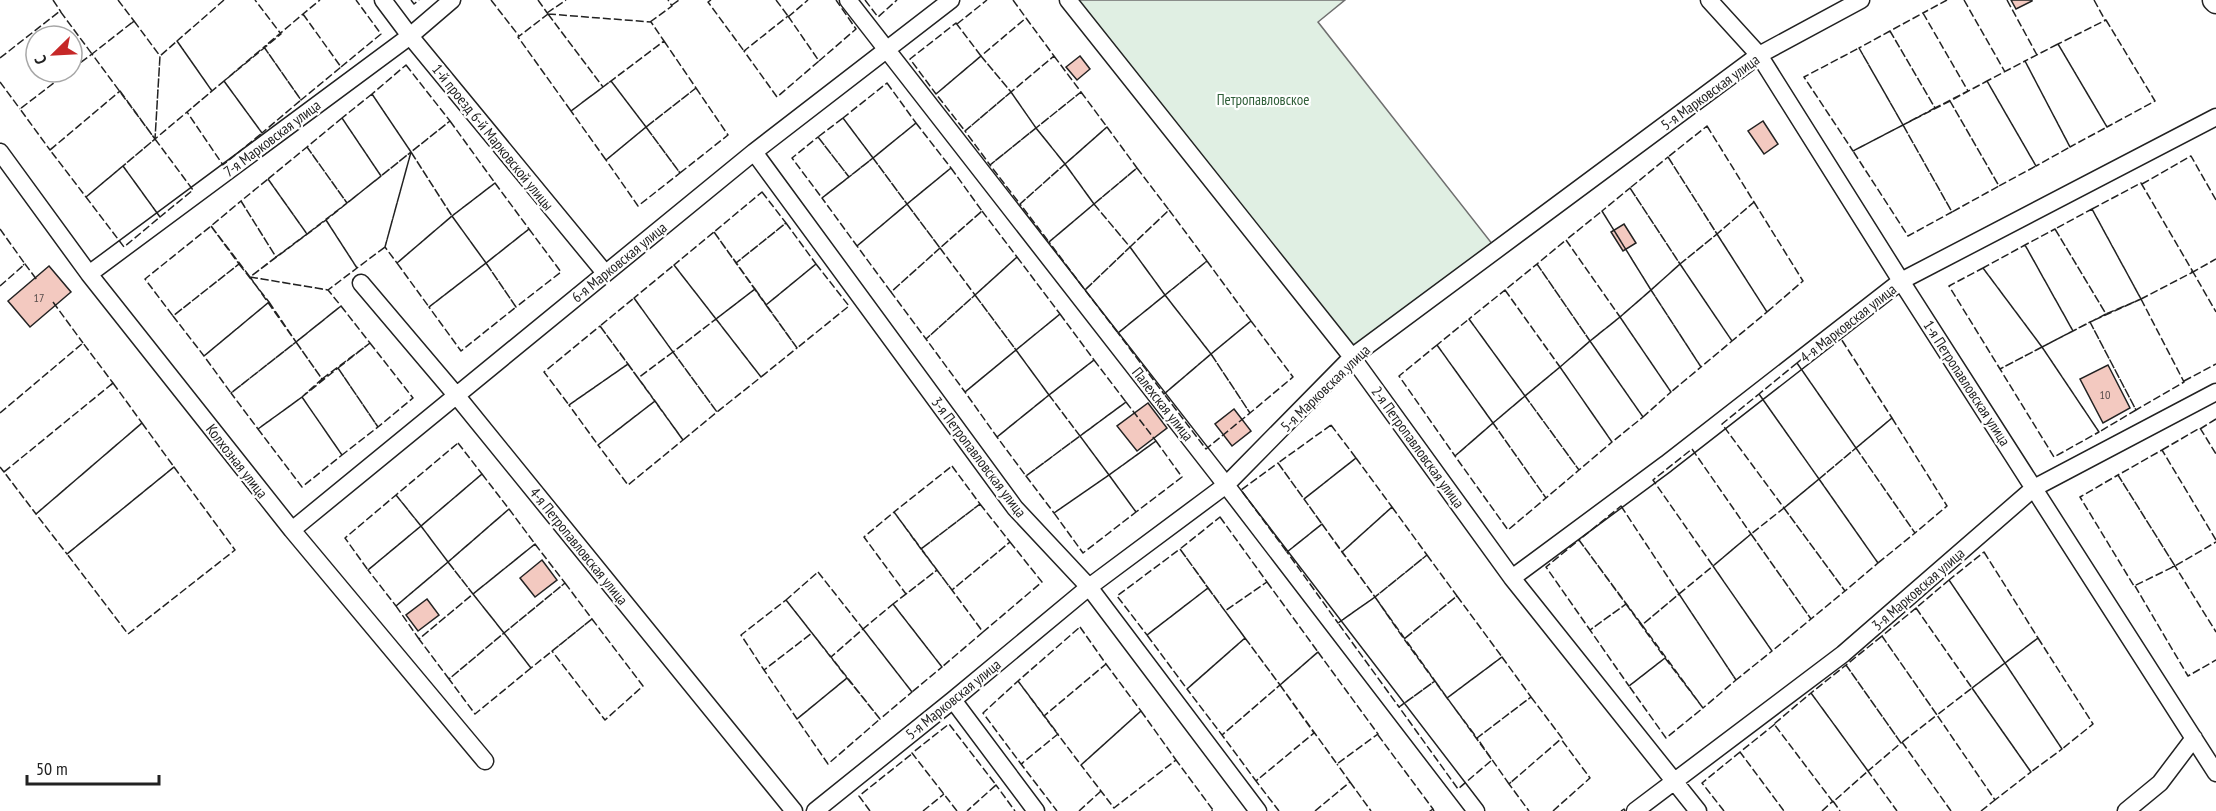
<svg xmlns="http://www.w3.org/2000/svg" width="2216" height="811" viewBox="0 0 2216 811" font-family="'PT Sans Narrow',sans-serif">
<style>
.green{fill:#e0efe3;stroke:#6f6f6f;stroke-width:1.5}
.building{fill:#f3c9c0;stroke:#222;stroke-width:1.5}
.lines{fill:none;stroke-linecap:round;stroke-linejoin:round}
.minor-casing{stroke:#222;stroke-width:19}
.secondary-casing{stroke:#222;stroke-width:25}
.minor{stroke:#fff;stroke-width:16}
.secondary{stroke:#fff;stroke-width:22}
.fence{stroke:#222;stroke-width:1.5;stroke-dasharray:8 3;stroke-linecap:butt}
.labels{text-anchor:middle;dominant-baseline:central;stroke-width:4.5;stroke-linejoin:round;paint-order:stroke}
.number-label{font-size:12px;fill:#564c4a}
.street-label{font-size:15px;fill:#222;stroke:#fff}
.park-label{font-size:15px;fill:#2f5e38;stroke:#fff}
</style>
<rect width="100%" height="100%" fill="#fff"/>
<path class="green" d="M1068,0H1345L1318,22L1497,250L1352,357Z"/>
<path class="building" d="M2011,0H2032V1L2016,9Z
M1080,56L1090,69L1077,80L1066,67Z
M1763,121L1778,144L1764,154L1748,131Z
M1624,224L1636,243L1623,251L1611,232Z
M49,266L71,292L30,327L8,301Z
M2108,365L2130,408L2103,423L2080,379Z
M1148,403L1167,428L1137,451L1117,426Z
M1234,409L1251,431L1232,446L1215,424Z
M542,560L557,580L535,597L520,578Z
M427,599L439,615L418,631L406,615Z"/>
<g class="lines">
<defs>
<path id="minor" d="M383,0L410,36L605,273
M848,0L1226,485L1476,811
M1068,0L1352,357L1512,578L1698,811
M1709,0L1759,55L1901,281L2216,773
M0,152L89,274L292,530L485,761
M754,152L1015,508L1089,587L1258,811
M89,274L410,36L452,0
M361,283L456,395L794,811
M292,530L754,152L951,0
M1512,578L1666,464L1901,281L2216,117
M953,700L1036,811
M815,811L953,700L1089,587L1226,485L1352,357L1759,55L1861,0
M1635,811L1843,654L2034,488L2216,392
M2126,811L2160,783L2194,738"/>
<path id="secondary" d="M2214,0L2216,2"/>
</defs>
<use href="#minor" class="minor-casing"/>
<use href="#secondary" class="secondary-casing"/>
<use href="#minor" class="minor"/>
<use href="#secondary" class="secondary"/>
<path class="fence" d="M53,0L61,12
M118,0L134,21L132,23
M224,0L177,41L212,91L281,34L255,0
M411,0L414,4L419,0
M491,0L519,36
M538,0L548,14
M711,0L708,2L744,51L746,50
M776,0L788,16L786,18
M865,0L878,17L897,0
M1013,0L1026,18
M1964,0L2005,72
M2007,0L2037,55
M2094,0L2105,20
M672,5L679,0
M547,13L566,0
M1923,13L1968,91L1935,108L1890,31Z
M303,14L341,67L301,100L264,47Z
M548,14L651,22L664,41L603,87Z
M548,14L603,87L571,111L518,37Z
M1924,15L1923,13L1947,0
M304,16L303,14L320,0
M788,16L819,61L777,97L744,51Z
M788,17L808,0
M1026,18L1054,56L1011,92L981,56Z
M2106,20L2155,101L2107,127L2058,44Z
M134,21L160,56L155,139L92,54Z
M650,22L672,6L668,0
M956,23L981,56L936,94L910,59Z
M957,24L987,0
M1890,31L1935,108L1903,125L1859,48Z
M177,41L212,91L155,139L160,56Z
M664,41L696,88L646,127L611,81Z
M2058,44L2107,127L2070,147L2025,61Z
M264,47L301,100L262,133L224,81Z
M1859,48L1903,125L1853,151L1804,77Z
M981,56L1011,92L965,131L936,94Z
M1054,56L1081,92L1036,128L1011,92Z
M0,58L60,11L92,54L91,55
M819,61L856,29L836,0
M2025,61L2070,147L2036,166L1987,81Z
M406,65L450,121L411,152L372,94Z
M341,67L381,34L356,0
M72,69L92,54
M224,81L262,133L223,165L187,112Z
M611,81L646,127L606,160L571,111Z
M1987,81L2036,166L1999,186L1950,101Z
M0,82L20,109
M887,83L916,123L873,158L843,118Z
M696,88L728,135L680,173L646,127Z
M120,91L155,139L86,197L50,150Z
M1011,92L1036,128L990,165L965,131Z
M1081,92L1107,127L1065,164L1036,128Z
M372,94L411,152L381,176L342,118Z
M1950,101L1999,186L1952,212L1903,125Z
M342,118L381,176L347,203L307,147Z
M843,118L873,158L849,177L818,137Z
M450,121L495,183L452,216L411,152Z
M916,123L951,168L907,204L873,158Z
M1903,125L1952,212L1908,236L1853,151Z
M1707,126L1754,202L1717,234L1668,157Z
M646,127L680,173L638,206L606,160Z
M1107,127L1137,168L1094,204L1065,164Z
M1036,128L1065,164L1020,204L990,165Z
M818,137L849,177L822,198L792,158Z
M155,139L193,190L160,217L123,166Z
M307,147L347,203L307,234L268,179Z
M52,148L50,150L20,109L68,72
M411,152L385,247L357,268L326,220Z
M411,152L452,216L397,263L385,247Z
M1668,157L1717,234L1680,264L1630,188Z
M873,158L907,204L857,246L822,198Z
M1065,164L1094,204L1049,242L1020,204Z
M123,166L160,217L124,247L86,197Z
M951,168L982,211L940,248L907,204Z
M1137,168L1169,210L1130,247L1094,204Z
M268,179L307,234L276,257L241,201Z
M495,183L529,229L486,263L452,216Z
M2141,183L2193,272L2141,299L2092,209Z
M2142,184L2191,156L2216,200
M1630,188L1680,264L1651,290L1602,211Z
M762,192L786,223L736,263L714,232Z
M241,201L276,257L250,277L211,226Z
M1754,202L1803,281L1767,312L1717,234Z
M907,204L940,248L891,292L857,246Z
M1094,204L1130,247L1085,290L1049,242Z
M2092,209L2141,299L2106,314L2055,229Z
M1169,210L1207,261L1165,295L1130,247Z
M982,211L1017,257L975,295L940,248Z
M1602,211L1651,290L1620,317L1566,240Z
M452,216L486,263L429,307L397,263Z
M326,220L357,268L328,290L250,277Z
M786,223L816,264L766,305L736,263Z
M211,226L239,264L173,316L145,279Z
M0,229L25,264L23,265
M529,229L561,272L516,307L486,263Z
M2055,229L2106,314L2073,331L2025,245Z
M714,232L755,289L716,319L674,265Z
M1717,234L1767,312L1732,341L1680,264Z
M1566,240L1620,317L1590,341L1537,264Z
M2025,245L2073,331L2042,347L1983,268Z
M1130,247L1165,295L1118,333L1085,290Z
M940,248L975,295L926,339L891,292Z
M1017,257L1060,314L1016,350L975,295Z
M1207,261L1251,321L1211,354L1165,295Z
M486,263L516,307L461,351L429,307Z
M239,264L269,302L204,356L173,316Z
M816,264L849,306L797,348L766,305Z
M1537,264L1590,341L1560,367L1505,290Z
M1680,264L1732,341L1701,367L1651,290Z
M674,265L716,319L673,352L634,298Z
M1983,268L2042,347L2000,369L1949,286Z
M2192,270L2193,272L2216,259
M2191,272H2193L2216,312
M250,277L328,290L341,306L296,342Z
M0,286L25,264L37,280
M755,289L797,348L761,377L716,319Z
M1505,290L1560,367L1525,396L1469,319Z
M1651,290L1701,367L1671,392L1620,317Z
M975,295L1016,350L965,392L926,339Z
M1165,295L1211,354L1164,394L1118,333Z
M634,298L673,352L638,378L600,326Z
M2141,299L2184,382L2136,410L2090,322Z
M53,302L83,343
M269,302L296,342L231,393L204,356Z
M341,306L370,343L322,379L296,342Z
M1060,314L1094,360L1049,395L1016,350Z
M1620,317L1671,392L1643,417L1590,341Z
M716,319L761,377L717,412L673,352Z
M1469,319L1525,396L1493,423L1437,345Z
M1251,321L1293,377L1250,413L1211,354Z
M2090,322L2136,410L2099,432L2042,347Z
M600,326L628,364L569,405L544,372Z
M1836,331L1892,418L1856,448L1797,363Z
M1590,341L1643,417L1612,442L1560,367Z
M296,342L322,379L302,397L258,429L231,393Z
M370,343L413,398L378,427L338,368Z
M1437,345L1493,423L1455,456L1399,376Z
M2042,347L2099,432L2054,457L2000,369Z
M1016,350L1049,395L997,437L965,392Z
M673,352L717,412L683,440L638,378Z
M1211,354L1250,413L1206,449L1164,394Z
M1094,360L1126,402L1080,436L1049,395Z
M1797,363L1856,448L1819,479L1759,394Z
M628,364L655,401L598,445L569,405Z
M1560,367L1612,442L1579,470L1525,396Z
M338,368L378,427L342,455L302,397Z
M2184,381L2216,364
M113,383L142,423L36,514L4,472Z
M1759,394L1819,479L1784,508L1722,424Z
M1049,395L1080,436L1026,476L997,437Z
M1525,396L1579,470L1546,498L1493,423Z
M302,397L342,455L302,487L258,429Z
M655,401L683,440L628,485L598,445Z
M1126,402L1156,441L1109,475L1080,436Z
M0,413L83,343L113,383L111,385
M1892,418L1947,506L1915,533L1856,448Z
M142,423L174,467L67,554L36,514Z
M1493,423L1546,498L1508,530L1455,456Z
M1331,425L1356,458L1304,499L1278,463Z
M2200,429L2216,419
M1080,436L1109,475L1054,513L1026,476Z
M1156,441L1182,477L1136,512L1109,475Z
M458,443L482,474L421,526L396,495Z
M1856,448L1915,533L1878,563L1819,479Z
M1692,449L1751,534L1713,566L1653,480Z
M2162,450L2200,428L2216,454
M1356,458L1392,507L1342,552L1304,499Z
M1278,463L1322,524L1287,552L1241,490Z
M952,466L980,504L921,549L894,512Z
M0,467L4,472L6,470
M174,467L235,550L128,634L67,554Z
M482,474L509,509L448,562L421,526Z
M1109,475L1136,512L1083,553L1054,513Z
M2118,475L2175,566L2134,586L2080,497Z
M1819,479L1878,563L1845,591L1784,508Z
M396,495L421,526L368,570L345,538Z
M980,504L1010,542L952,590L921,549Z
M1621,506L1679,594L1642,625L1579,540Z
M1392,507L1427,555L1375,597L1342,552Z
M1784,508L1845,591L1811,619L1751,534Z
M509,509L535,544L473,594L448,562Z
M894,512L937,570L906,594L864,537Z
M1220,517L1267,582L1225,611L1180,549Z
M1322,524L1375,597L1338,623L1287,552Z
M421,526L448,562L396,606L368,570Z
M1751,534L1811,619L1772,651L1713,566Z
M1579,540L1626,604L1590,630L1546,567Z
M2216,540L2162,450L2118,475L2175,566L2216,542
M1010,542L1042,582L983,632L952,590Z
M535,544L565,583L504,633L473,594Z
M1180,549L1208,588L1147,635L1117,596Z
M1984,552L2038,638L2005,663L1949,580Z
M1427,555L1457,596L1404,639L1375,597Z
M448,562L473,594L419,639L396,606Z
M1713,566L1772,651L1736,680L1679,594Z
M2172,567L2175,566L2216,632
M937,570L983,632L942,667L893,604Z
M818,572L863,629L831,657L786,600Z
M1949,580L2005,663L1972,688L1916,608Z
M1267,582L1318,652L1280,685L1225,611Z
M565,583L592,619L531,668L504,633Z
M2135,586L2188,676L2216,660
M1208,588L1245,638L1187,689L1147,635Z
M473,594L504,633L449,679L419,639Z
M1679,594L1736,680L1703,708L1642,625Z
M1457,596L1502,657L1447,698L1404,639Z
M1375,597L1435,681L1399,707L1338,623Z
M786,600L812,633L764,670L741,635Z
M893,604L942,667L912,692L863,629Z
M1626,604L1665,658L1629,686L1590,630Z
M1916,608L1972,688L1937,715L1882,636Z
M592,619L643,686L605,720L552,651Z
M1080,627L1106,664L1044,716L1018,681Z
M863,629L912,692L880,719L831,657Z
M504,633L531,668L475,714L449,679Z
M812,633L847,678L797,719L764,670Z
M1882,636L1937,715L1901,743L1846,665Z
M1245,638L1280,685L1222,735L1187,689Z
M2038,638L2093,724L2062,749L2005,663Z
M1318,652L1378,734L1337,764L1280,685Z
M1502,657L1531,697L1477,738L1447,698Z
M1665,658L1703,708L1666,738L1629,686Z
M2005,663L2062,749L2031,772L1972,688Z
M1106,664L1141,711L1081,765L1044,716Z
M1846,665L1901,743L1868,771L1811,693Z
M847,678L880,719L828,764L797,719Z
M1018,681L1058,734L1021,764L983,713Z
M1435,681L1492,760L1458,789L1399,707Z
M1280,685L1314,733L1256,781L1222,735Z
M1972,688L2031,772L1995,800L1937,715Z
M1811,693L1868,771L1833,802L1774,724Z
M1531,697L1562,738L1509,784L1477,738Z
M1141,711L1176,760L1114,808L1081,765Z
M1775,724L1740,752L1784,811
M1378,735L1433,809L1430,811L1433,809L1434,811
M1902,742L1951,811
M1175,761L1176,760L1213,810L1211,811H1213
M1023,763L1021,764L1057,811
M1869,770L1868,771L1897,811
M1258,779L1256,781L1279,811
M1350,782L1371,811
M1511,782L1509,784L1529,811
M994,787L996,785L1015,811
M1833,801L1840,811
M870,811L859,796L913,753
M923,811L944,794
M957,811L912,753L949,724L996,785L967,811
M1079,811L1101,791L1099,789
M1315,811L1350,782L1337,764
M1553,811L1590,778L1561,739
M1621,811L1624,809L1625,811
M1724,811L1702,783L1740,752L1741,753
M1822,811L1833,801
M1981,811L1995,800L1994,798"/>
</g>
<g class="labels">
<g class="number-label">
<text x="39" y="297">17</text>
<text x="2105" y="394">10</text>
</g>
<g class="street-label">
<text transform="translate(1710 92) rotate(-36)">5-я Марковская улица</text>
<text transform="translate(493 137) rotate(51)">1-й проезд 6-й Марковской улицы</text>
<text transform="translate(272 138) rotate(-37)">7-я Марковская улица</text>
<text transform="translate(619 262) rotate(-39)">6-я Марковская улица</text>
<text transform="translate(1848 323) rotate(-38)">4-я Марковская улица</text>
<text transform="translate(1967 383) rotate(57)">1-я Петропавловская улица</text>
<text transform="translate(1325 388) rotate(-44)">5-я Марковская улица</text>
<text transform="translate(1163 404) rotate(52)">Палехская улица</text>
<text transform="translate(1418 447) rotate(54)">2-я Петропавловская улица</text>
<text transform="translate(979 457) rotate(53)">3-я Петропавловская улица</text>
<text transform="translate(237 461) rotate(52)">Колхозная улица</text>
<text transform="translate(579 546) rotate(51)">4-я Петропавловская улица</text>
<text transform="translate(1918 589) rotate(-41)">3-я Марковская улица</text>
<text transform="translate(953 699) rotate(-39)">5-я Марковская улица</text>
</g>
<g class="park-label">
<text x="1263" y="99">Петропавловское</text>
</g>
</g>
<g transform="translate(54 54) rotate(246)"><circle r="28" fill="#ffffff" stroke="#a7a7a7" stroke-width="1.5"/>
<path d="M0-4.5L10 22L0 15L-10 22Z" fill="#c62828"/>
<text y="-9" font-size="16" font-weight="bold" text-anchor="middle" fill="#222222">С</text>
</g>
<path d="M27 775v9h132v-9" fill="none" stroke="#222222" stroke-width="3"/>
<text x="36" y="775" font-size="18" fill="#222222" stroke="#ffffff" stroke-width="4.5" paint-order="stroke">50 m</text>
</svg>
